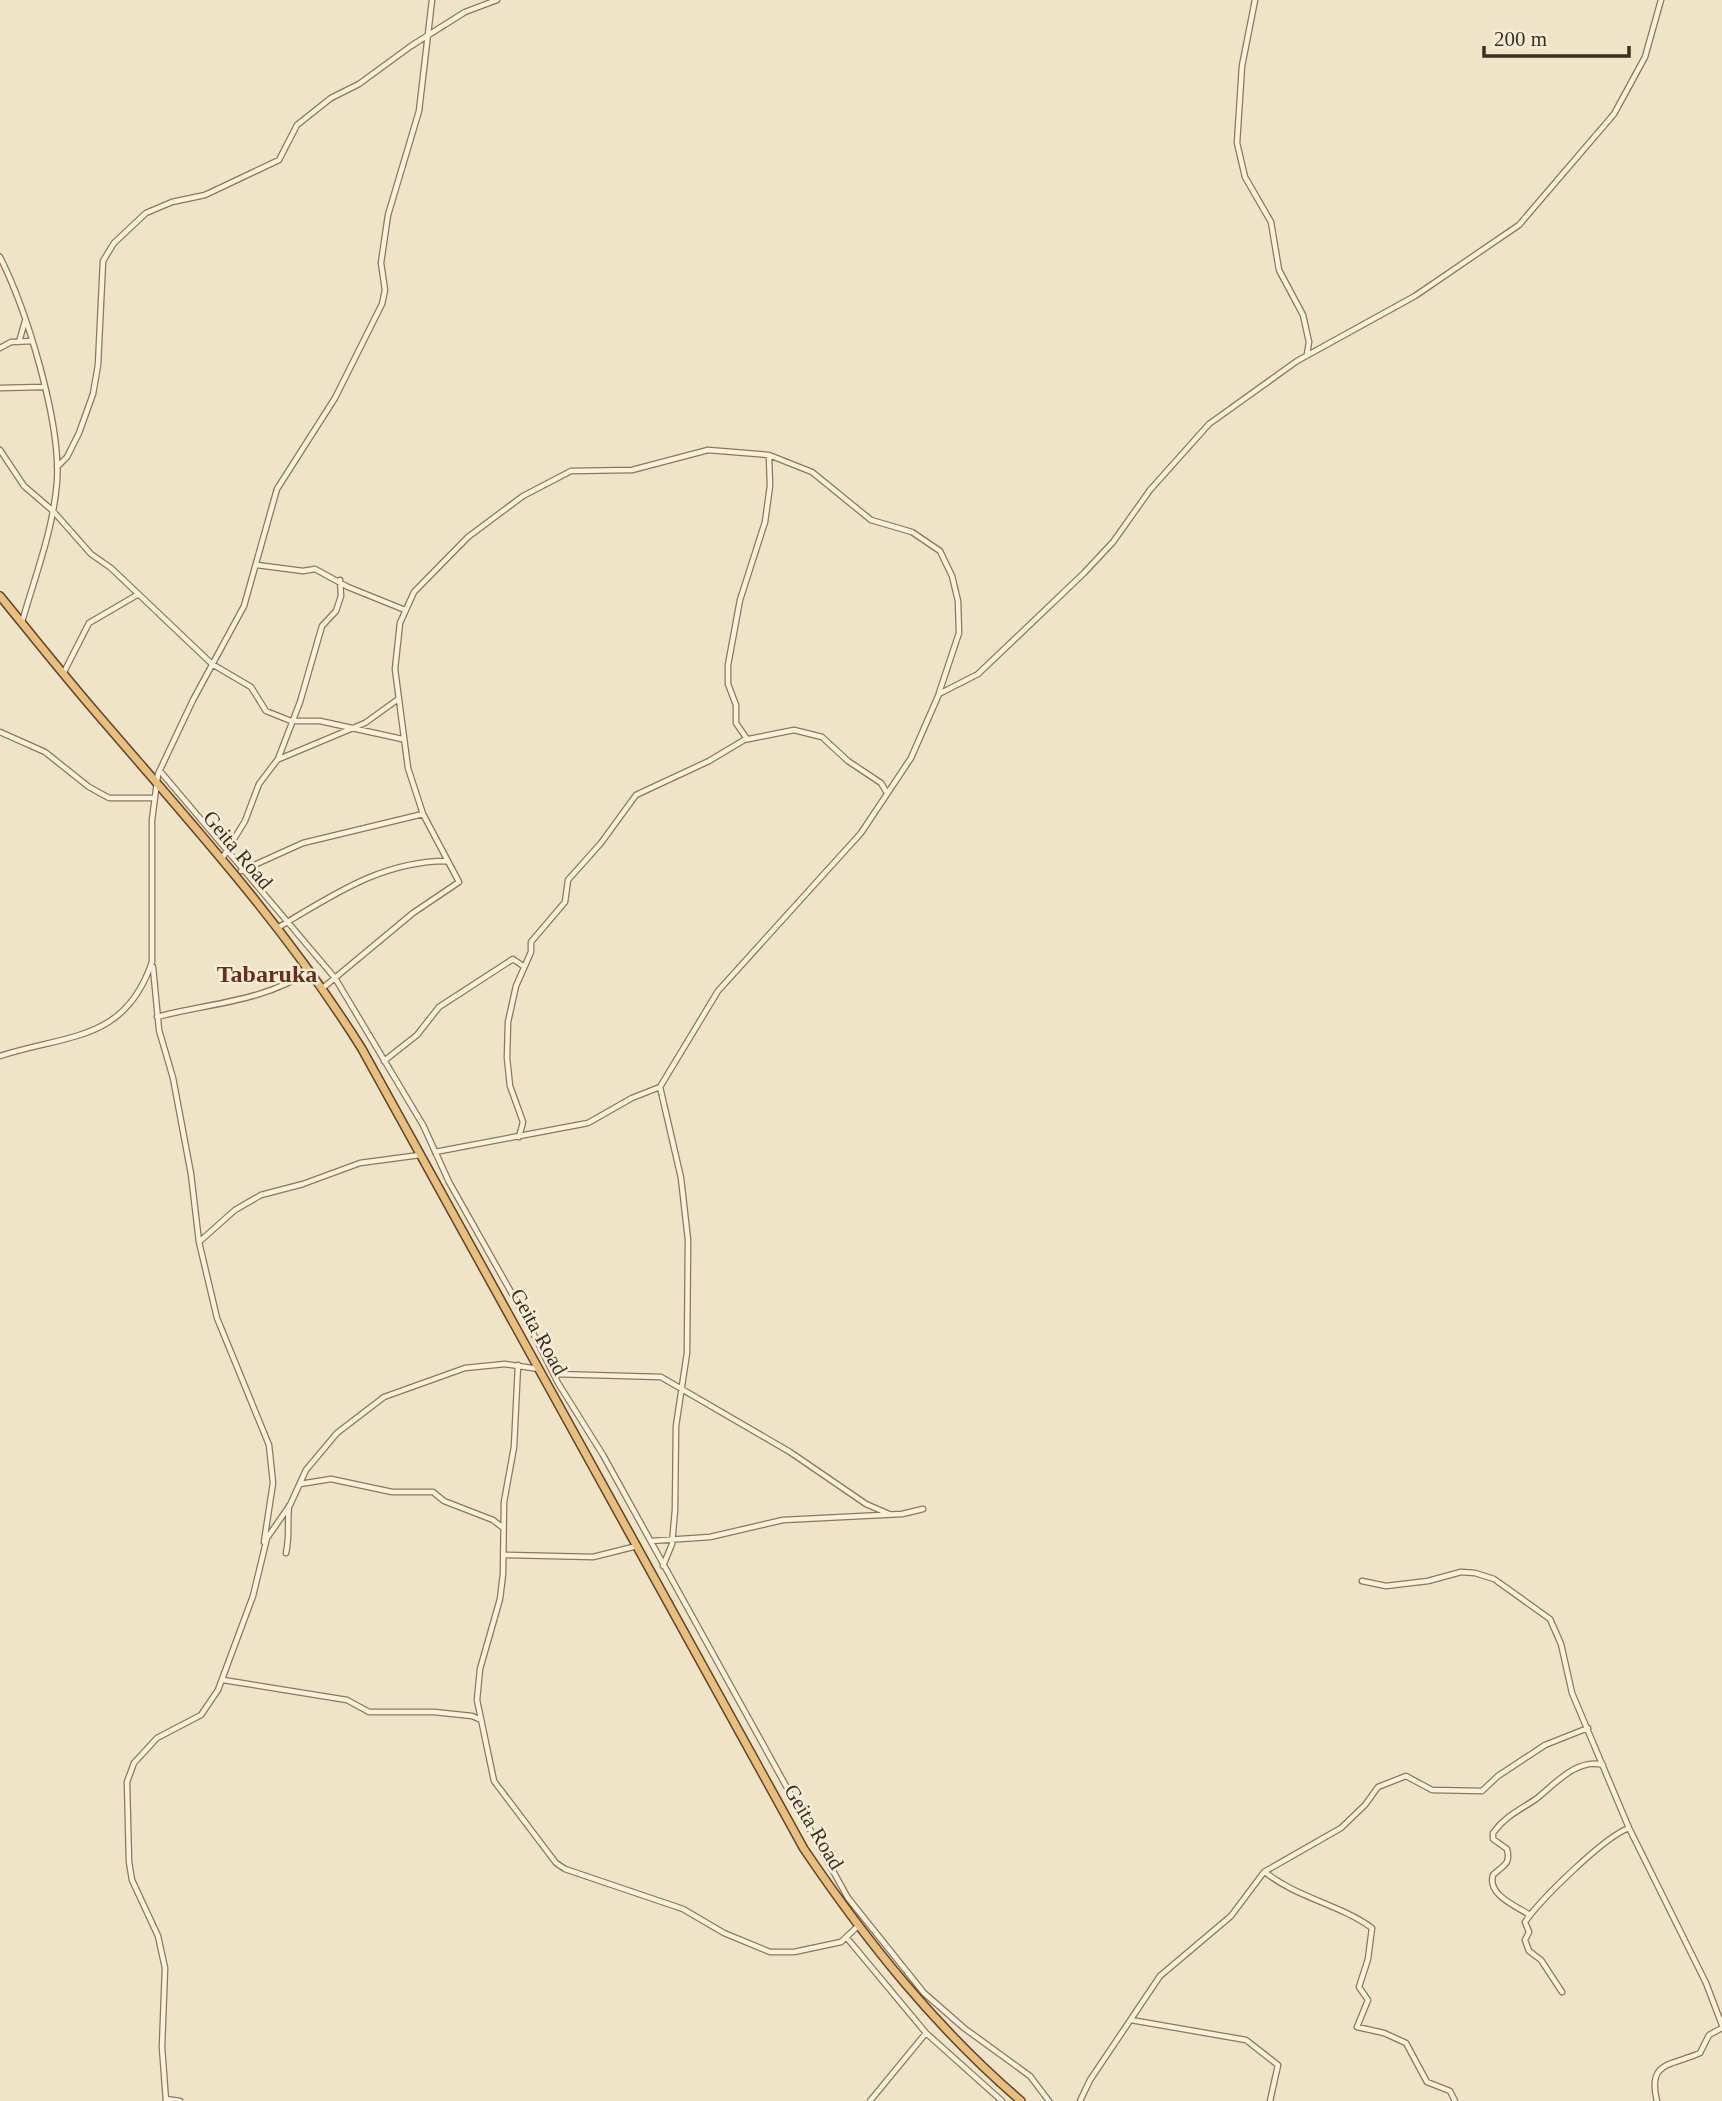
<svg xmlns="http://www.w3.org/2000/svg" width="1722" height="2101" viewBox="0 0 1722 2101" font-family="Georgia,serif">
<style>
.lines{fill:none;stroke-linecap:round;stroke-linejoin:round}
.minor-casing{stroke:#8d765c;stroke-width:7}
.trunk-casing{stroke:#5b4430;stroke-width:10}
.minor{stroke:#faf1dc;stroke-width:4.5}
.trunk{stroke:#eabe7c;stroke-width:7}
.labels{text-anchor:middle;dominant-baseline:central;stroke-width:5;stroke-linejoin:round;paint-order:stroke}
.street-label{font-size:21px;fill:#3d2e20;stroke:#f7eed8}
.quarter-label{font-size:24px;font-weight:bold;fill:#6b2e1e;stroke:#f7eed8}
</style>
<rect width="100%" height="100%" fill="#f0e4c8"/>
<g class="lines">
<defs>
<path id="minor" d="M1255,0L1242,66L1237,143L1245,177L1271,222L1279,270L1303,315L1309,342L1307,354
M0,257C27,311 61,422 57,482C53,531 35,576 22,622
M19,342L25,321
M0,348L11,342L32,341
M0,388L43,387
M0,450L24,486L53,511L91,554L111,568L212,664L251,687L266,711L291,721H320L402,739
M57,467L67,457L79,433L93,394L98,365L103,261L114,243L146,213L172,202L205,195L279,160L297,125L331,98L359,84L411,46L465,12L497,0
M257,565L303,571L315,569L348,587L405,610
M64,672L89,623L137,595
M0,732L45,752L89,787L109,798H154
M747,739L736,723V705L728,684V665L740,600L765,522L770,486L769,456
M279,759L365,723L397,700
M160,771L335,978L423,1125L449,1182L524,1315L558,1383L603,1455L848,1898L924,1993L964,2028L1030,2076L1049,2101
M223,857L245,821L259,784L278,759L300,702L322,626L336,611L341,596L340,580
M241,871L303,843L423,814
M459,882L423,814L408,768L395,669L400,623L414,592L468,537L523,496L571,471L632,470L708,450L769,455L812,472L871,520L912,532L940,551L952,576L958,601L959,633L939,693
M279,927C333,895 382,861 447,861
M153,967L159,1030L173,1078L191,1174L199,1242L217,1318L269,1445L273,1483L264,1542
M324,987L413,913L459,882
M157,1017C209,1003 263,1002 309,971
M0,1056C68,1034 125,1042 152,962V820L158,774L193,700L244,606L277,489L335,398L382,304L385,290L381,263L388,215L419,111L432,0
M384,1061L417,1035L439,1007L513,959L523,966
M660,1087L681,1178L688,1240L687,1353L676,1426L675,1510L672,1544L663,1566
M519,1137L523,1122L510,1086L507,1058L508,1022L516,986L531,952V942L565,902L568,880L601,843L636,795L709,761L744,740L794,730L822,737L848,761L881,783L887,793
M435,1152L588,1123L632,1098L660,1087L718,991L861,833L911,758L939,694L978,674L1084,573L1113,542L1150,490L1209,424L1297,361L1415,296L1519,225L1614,114L1645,57L1661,0
M199,1242L235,1210L261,1195L303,1184L360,1163L420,1155
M518,1365L514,1447L504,1502L503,1574L500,1599L480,1669L477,1700L494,1781L556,1863L565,1869L683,1909L724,1933L770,1952H794L841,1942L858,1926
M554,1374L661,1377L790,1452L866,1504L889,1514
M300,1484L331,1479L392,1492H433L444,1501L493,1520L502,1527
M651,1541L710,1537L783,1520L902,1514L923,1509
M286,1553C290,1536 287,1523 289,1506
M505,1555L593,1557L637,1546
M1362,1581L1386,1586L1428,1581L1461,1572L1475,1573L1494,1579L1550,1619L1561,1644L1572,1693L1629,1828L1706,1983L1722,2025
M223,1680L347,1700L369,1712H434L472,1716L479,1719
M1265,1872C1297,1898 1339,1904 1372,1928L1368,1959L1359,1987L1368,2000L1357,2027L1384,2033L1406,2043L1427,2082L1450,2091L1455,2101
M1530,1915C1516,1906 1487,1895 1493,1875C1503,1865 1511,1865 1507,1849L1493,1839V1833C1505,1816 1520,1810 1536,1799C1553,1786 1577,1757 1603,1765
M847,1938L926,2033L1002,2101
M1562,1992L1541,1960L1529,1951L1525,1940L1529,1932L1525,1922C1541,1899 1604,1837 1629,1828
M1131,2020L1246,2040L1278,2065L1270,2101
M166,2099L180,2101
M166,2101L162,2047L165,1968L158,1936L132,1880L129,1862L127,1782L134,1763L157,1738L201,1715L218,1690L253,1596L267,1538L290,1505L306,1470L337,1433L384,1397L465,1368L505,1364L539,1369
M870,2101L926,2033
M1080,2101L1090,2080L1160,1976L1231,1916L1264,1872L1341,1828L1365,1805L1378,1787L1406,1776L1432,1790L1482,1791L1498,1776L1545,1745L1588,1728
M1657,2101C1647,2061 1671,2066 1700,2053L1709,2035L1722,2028"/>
<path id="trunk" d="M0,596C35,639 69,682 105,723C197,830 287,929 362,1049L804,1849C867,1942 936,2028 1021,2101"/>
</defs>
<use href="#minor" class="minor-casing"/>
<use href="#trunk" class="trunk-casing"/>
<use href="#minor" class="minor"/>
<use href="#trunk" class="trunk"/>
</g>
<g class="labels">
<g class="street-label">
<text transform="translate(238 850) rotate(50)">Geita Road</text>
<text transform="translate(539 1332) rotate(61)">Geita Road</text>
<text transform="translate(814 1827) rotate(59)">Geita Road</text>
</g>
<g class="quarter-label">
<text x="267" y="974">Tabaruka</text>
</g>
</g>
<path d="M1484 46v10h145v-10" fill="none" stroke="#3d2e20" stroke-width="3.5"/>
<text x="1494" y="46" font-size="21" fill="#3d2e20" stroke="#f7eed8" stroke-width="5" paint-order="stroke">200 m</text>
</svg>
